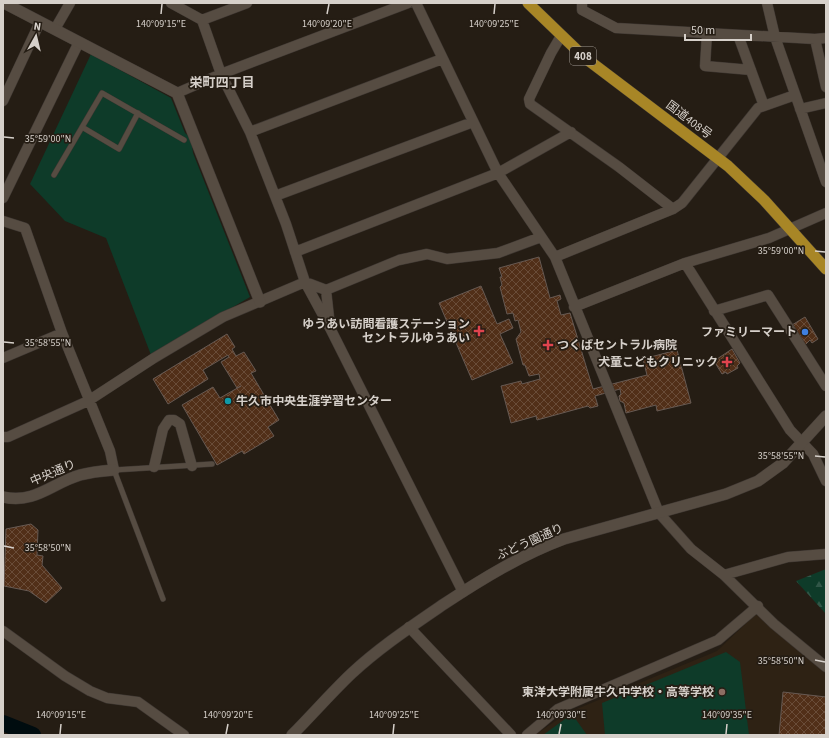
<svg xmlns="http://www.w3.org/2000/svg" width="829" height="738" viewBox="0 0 829 738" font-family="'Source Sans 3','Noto Sans JP',sans-serif">
<style>
.built{fill:#2e2214}
.forest{fill:url(#forest-firs)}
.garden{fill:#0e3b29}
.water{fill:url(#water-waves)}
.lines{fill:none;stroke-linecap:round;stroke-linejoin:round}
.river{stroke:#000c0f;stroke-width:16}
.building{fill:url(#building-cross-hatch);stroke:#665952}
.service-casing{stroke:#3e3732;stroke-width:6}
.minor-casing{stroke:#3e3732;stroke-width:11}
.tertiary-casing{stroke:#3e3732;stroke-width:12}
.trunk-casing{stroke:#3e3732;stroke-width:12}
.service{stroke:#564c42;stroke-width:5}
.minor{stroke:#564c42;stroke-width:10}
.tertiary{stroke:#564c42;stroke-width:11}
.trunk{stroke:#a88626;stroke-width:11}
.ticks{fill:none;stroke:#d6d0ca;stroke-width:1.5}
.health-dot{fill:#e0444e;stroke:#251d14;stroke-width:1.5}
.shop-dot{fill:#3f7fe0;stroke:#251d14;stroke-width:1.5}
.culture-dot{fill:#0f9aa8;stroke:#251d14;stroke-width:1.5}
.education-dot{fill:#8d6e63;stroke:#251d14;stroke-width:1.5}
.labels{text-anchor:middle;dominant-baseline:central;stroke-width:3.5;stroke-linejoin:round;paint-order:stroke}
.shield{fill:#251d14;stroke:#a19a93;stroke-width:1}
.shield-label{font-size:11px;font-weight:bold;fill:#d6d0ca}
.street-label{font-size:12px;fill:#d6d0ca;stroke:#251d14}
.poi-label{font-size:12px;font-weight:bold;fill:#d6d0ca;stroke:#251d14;text-anchor:end}
.neighbourhood-label{font-size:13px;font-weight:bold;fill:#d6d0ca;stroke:#251d14}
.ticks-label{font-size:10px;text-anchor:middle;fill:#d6d0ca;stroke:#251d14;stroke-width:3.5;stroke-linejoin:round;paint-order:stroke}
</style>
<defs>
<pattern id="forest-firs" width="22" height="20" patternUnits="userSpaceOnUse"><rect width="22" height="20" fill="#0e3b29"/><path d="M5 1l3.5 6h-7zM16 11l3.5 6h-7z" fill="#305647"/></pattern>
<pattern id="water-waves" width="16" height="10" patternUnits="userSpaceOnUse"><rect width="16" height="10" fill="#000c0f"/><path d="M0 5q4-4 8 0t8 0" fill="none" stroke="#242e31"/></pattern>
<pattern id="building-cross-hatch" width="8" height="8" patternUnits="userSpaceOnUse"><rect width="8" height="8" fill="#512f18"/><path d="M0 0l8 8M0 8l8-8" fill="none" stroke="#694c38"/></pattern>
</defs>
<rect width="100%" height="100%" fill="#251d14"/>
<path class="built" d="M759,611L826,671V735H535L567,713L717,651Z"/>
<path class="forest" d="M826,569V614L796,581Z"/>
<path class="garden" d="M91,54L171,98L185,133L191,138L193,153L250,297L151,355L106,238L65,221L30,184Z
M726,652L740,662L749,735H605L602,703Z
M572,714L587,735H543Z"/>
<path class="water" d="M11,723L41,735H27L9,728Z"/>
<g class="lines">
<path class="river" d="M3,723L33,735"/>
</g>
<path class="building" d="M539,257L550,298L560,295L561,299L557,301L561,315L570,313L593,389L647,375L643,359L677,350L691,403L657,411L656,405L626,413L624,403L620,401L619,396L621,394L620,389L595,396L598,406L590,408L588,406L537,420L536,416L511,423L501,386L521,381L522,384L540,379L539,374L529,376L525,365H523L516,339L521,332L518,320L515,321L513,313L507,314L500,287L502,285L500,277H502L499,268Z
M481,286L497,324L509,319L513,328L500,334L513,363L472,380L439,303Z
M805,317L818,339L812,343L810,340L805,345L792,325Z
M227,334L235,347L232,349L236,356L244,352L256,371L251,373L279,420L268,427L274,436L244,454L242,451L217,465L182,405L213,387L220,398L241,386L237,388L221,362L229,357L228,355L203,370L208,379L168,404L153,379Z
M732,349L740,363L737,366L738,368L727,374L726,372L722,374L714,361Z
M31,524L38,530L37,555L43,556L42,565L62,588L46,603L29,591L4,586L6,529Z
M783,692L826,697V735H779Z"/>
<g class="lines">
<defs>
<path id="service" d="M82,127L119,149L138,113
M54,175L102,93L184,140
M163,599L114,470L212,464"/>
<path id="minor" d="M171,3L202,20L221,74L250,132L286,224L305,282L331,330L463,592
M416,3L498,173L555,257L659,513L691,549L724,575L774,624L826,667
M582,3V10L616,28L815,39L826,38
M767,3L775,37L826,182
M202,20L247,3
M55,29L70,3
M707,33L705,66L751,70
M738,35L764,106
M561,36L551,53L529,99L530,104L619,167L673,209
M815,39L826,87
M177,93L221,74L408,3
M3,101L40,22
M800,109L826,103
M250,132L442,59
M275,196L473,122
M3,198L79,42
M3,221L25,228L62,333L110,451L114,470
M295,252L498,173L571,132
M555,257L673,209L682,203L758,108L795,95
M685,263L790,430L813,454L826,481
M326,290L399,260L427,254L447,259L498,253L541,237
M574,307L685,263L769,238L826,213
M714,311L768,295L826,386
M3,358L62,333
M3,437H8L88,401L154,358L223,317L305,282L326,290L330,326
M154,467L163,429L169,420H174L180,424L192,466
M724,575L788,557L826,554
M409,627L511,735
M3,631L65,676L90,691L107,698L138,702L184,735
M527,735L558,709L718,640L758,606"/>
<path id="tertiary" d="M4,3L177,93L260,302
M3,497C36,504 52,483 80,475C91,472 102,471 114,470
M292,735C312,715 331,693 351,674C380,647 412,626 444,604C482,579 521,555 564,539L726,494L758,481L783,463L826,416"/>
<path id="trunk" d="M528,3L584,57L728,166L764,200L826,269"/>
</defs>
<use href="#service" class="service-casing"/>
<use href="#minor" class="minor-casing"/>
<use href="#tertiary" class="tertiary-casing"/>
<use href="#trunk" class="trunk-casing"/>
<use href="#service" class="service"/>
<use href="#minor" class="minor"/>
<use href="#tertiary" class="tertiary"/>
<use href="#trunk" class="trunk"/>
</g>
<path class="ticks" d="M161,14L162,4M327,14L329,4M494,14L495,4M4,137L14,138M815,251L825,252M4,342L14,343M815,456L825,457M4,546L14,548M815,660L825,662M60,734L61,724M226,734L228,724M393,734L394,724M559,734L561,724M726,734L727,724"/>
<g class="health-dot">
<path d="M477 325h4v4h4v4h-4v4h-4v-4h-4v-4h4z"/>
<path d="M546 339h4v4h4v4h-4v4h-4v-4h-4v-4h4z"/>
<path d="M725 356h4v4h4v4h-4v4h-4v-4h-4v-4h4z"/>
</g>
<circle class="shop-dot" cx="805" cy="332" r="4"/>
<circle class="culture-dot" cx="228" cy="401" r="4"/>
<circle class="education-dot" cx="722" cy="692" r="4"/>
<g class="labels">
<rect class="shield" x="570" y="47" width="26" height="18" rx="3"/>
<g class="shield-label">
<text x="583" y="56">408</text>
</g>
<g class="street-label">
<text transform="translate(689 120) rotate(37)">国道408号</text>
<text transform="translate(53 473) rotate(-23)">中央通り</text>
<text transform="translate(530 542) rotate(-24)">ぶどう園通り</text>
</g>
<g class="poi-label">
<text x="470" y="324">ゆうあい訪問看護ステーション<tspan x="470" dy="14">セントラルゆうあい</tspan></text>
<text x="797" y="332">ファミリーマート</text>
<text x="557" y="345" text-anchor="start">つくばセントラル病院</text>
<text x="718" y="362">犬童こどもクリニック</text>
<text x="236" y="401" text-anchor="start">牛久市中央生涯学習センター</text>
<text x="714" y="692">東洋大学附属牛久中学校・高等学校</text>
</g>
<g class="neighbourhood-label">
<text x="222" y="83">栄町四丁目</text>
</g>
</g>
<g class="ticks-label">
<text x="161" y="27">140°09'15"E</text>
<text x="327" y="27">140°09'20"E</text>
<text x="494" y="27">140°09'25"E</text>
<text x="48" y="142">35°59'00"N</text>
<text x="781" y="254">35°59'00"N</text>
<text x="48" y="346">35°58'55"N</text>
<text x="781" y="459">35°58'55"N</text>
<text x="48" y="551">35°58'50"N</text>
<text x="781" y="664">35°58'50"N</text>
<text x="61" y="718">140°09'15"E</text>
<text x="228" y="718">140°09'20"E</text>
<text x="394" y="718">140°09'25"E</text>
<text x="561" y="718">140°09'30"E</text>
<text x="727" y="718">140°09'35"E</text>
</g>
<rect width="829" height="738" fill="none" stroke="#d6d0ca" stroke-width="8"/>
<g transform="translate(36 36) rotate(8)" stroke="#251d14" stroke-width="3" paint-order="stroke">
<path d="M0-3L7 15L0 10L-7 15Z" fill="#d6d0ca"/>
<text y="-6" font-size="11" font-weight="bold" text-anchor="middle" fill="#d6d0ca">N</text>
</g>
<path d="M685 34v6h66v-6" fill="none" stroke="#d6d0ca" stroke-width="2"/>
<text x="691" y="34" font-size="12" fill="#d6d0ca" stroke="#251d14" stroke-width="3" paint-order="stroke">50 m</text>
</svg>
